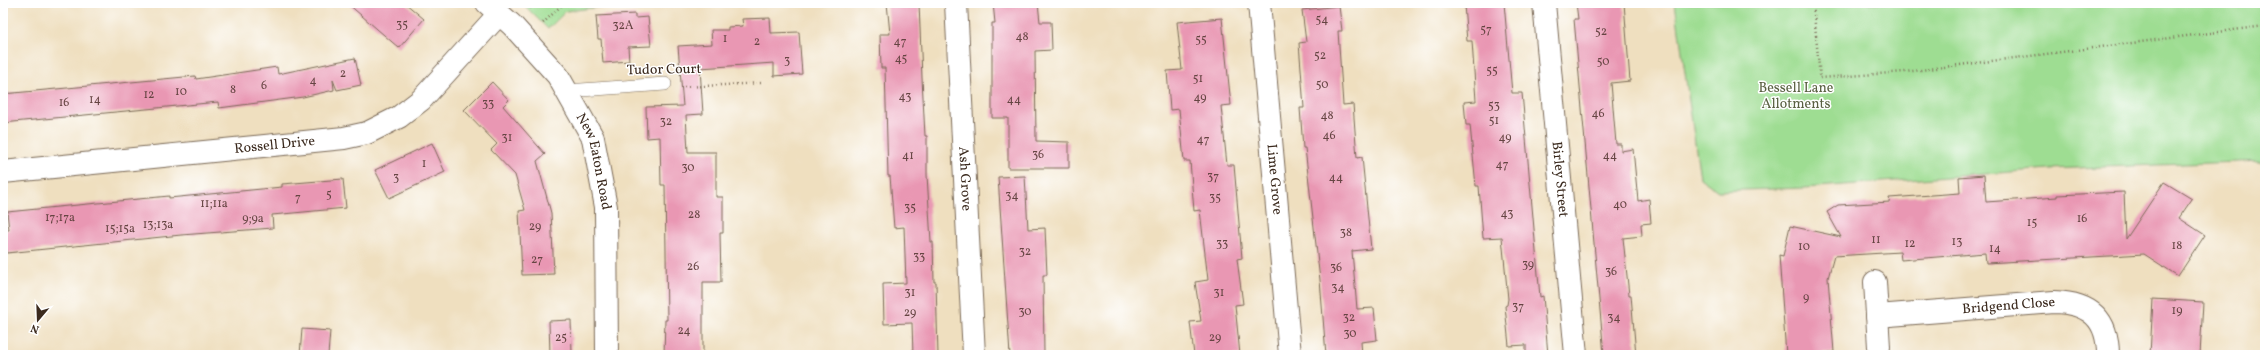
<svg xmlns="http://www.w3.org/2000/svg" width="2268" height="358" viewBox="0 0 2268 358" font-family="Vollkorn,serif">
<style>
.green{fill:#9edd92;stroke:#6c8458}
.building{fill:#e997b3}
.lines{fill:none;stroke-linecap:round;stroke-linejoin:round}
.service-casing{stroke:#7a6956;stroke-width:14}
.minor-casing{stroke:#7a6956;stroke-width:24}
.path{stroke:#7a6956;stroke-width:2.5;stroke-dasharray:1 3;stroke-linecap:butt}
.service{stroke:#fff;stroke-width:13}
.minor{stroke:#fff;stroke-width:22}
.labels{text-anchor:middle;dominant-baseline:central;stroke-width:3;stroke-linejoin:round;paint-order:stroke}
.number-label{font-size:12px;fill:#664543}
.street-label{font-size:14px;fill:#3b2a1e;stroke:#fff}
.park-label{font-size:14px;fill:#596041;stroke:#fff}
</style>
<rect width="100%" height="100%" fill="#fff"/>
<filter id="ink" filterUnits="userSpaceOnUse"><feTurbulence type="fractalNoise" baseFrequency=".025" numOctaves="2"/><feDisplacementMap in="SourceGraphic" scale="8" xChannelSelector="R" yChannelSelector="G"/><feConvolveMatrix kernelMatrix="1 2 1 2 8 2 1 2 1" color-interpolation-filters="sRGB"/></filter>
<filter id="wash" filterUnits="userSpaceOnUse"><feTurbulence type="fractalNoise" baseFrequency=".012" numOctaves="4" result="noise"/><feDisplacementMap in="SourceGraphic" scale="16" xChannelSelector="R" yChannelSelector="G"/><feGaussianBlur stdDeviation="0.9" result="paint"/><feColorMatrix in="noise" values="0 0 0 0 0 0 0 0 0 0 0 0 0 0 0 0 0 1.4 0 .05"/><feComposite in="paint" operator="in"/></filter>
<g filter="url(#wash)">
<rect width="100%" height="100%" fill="#efdfbf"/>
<path class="green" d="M522,3H636L566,11L548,29Z
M1675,3H2265V161L2049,169L1805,188L1741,190L1718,191L1700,178Z"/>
<g id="blocks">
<path class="building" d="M347,3H405L424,19L399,48Z
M887,3H919L922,78L925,136H927V175L931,242H933L934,282H936L938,355H913L912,323L884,324L883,284L906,283L904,227L894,228L890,176H888L885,68H881L880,34H890Z
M993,3H1038L1040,22H1051L1052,50L1035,51L1036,141L1069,142V168H1008V118H992V23H995Z
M1483,3H1504L1512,93H1522L1540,297L1543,296L1548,355H1526V345L1509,346L1505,306L1507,305L1508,299L1502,237L1483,238L1479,186H1476L1470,125H1466L1464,102L1476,101L1472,41H1467L1464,5Z
M1576,3H1624L1630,81L1611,83L1616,144H1621V151L1633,149L1638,201L1649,199L1651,223L1641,224L1642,236L1623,238L1629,295H1631L1636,355H1604L1574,19H1578Z
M1339,6L1342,31H1338L1343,105L1353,104L1357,158L1362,157L1371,249L1352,251L1357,309L1374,308L1377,340L1361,342L1362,355H1326L1320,280L1305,148H1303L1300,108H1304L1299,43L1306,42L1302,10Z
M635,14V18L648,17L651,46L628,47L629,61L603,63L601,39H598L596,16Z
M770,18L771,33L799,32L802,74L774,76V63L700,68L703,114L686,115L688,152H716V197H723V233H720L721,282H703V355H664L665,320H667L665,185H661L660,137L647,138L646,107L683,106L678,46L712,44L711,30H728V27L743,26L742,19Z
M1222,18L1231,105L1221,106L1227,165H1234L1242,258L1237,259L1243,304L1235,305L1240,355H1194L1190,322L1201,321L1195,282L1208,280L1200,210L1194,211L1190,161H1184L1179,109L1170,110L1167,71L1182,70L1177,22Z
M355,58L361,85L337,90L333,80L334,90L303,97L219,108L218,102L3,123V94L195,76L196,79L277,67L278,74Z
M492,82L509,100L503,106L545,154L537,161L551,213L554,274L522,275L519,211L525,210L515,175L491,150L497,144L464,110Z
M432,143L445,172L389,198L375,170Z
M1984,175L1986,202L2057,197V195L2124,192L2126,239L2164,182L2192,199L2179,218L2205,235L2178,276L2144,254L1986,263L1985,253L1901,260L1900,252L1834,256L1828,278L1834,352L1786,355L1779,255L1783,256L1790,226L1841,237L1827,212L1838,205L1890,202L1889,198L1960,193L1959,177Z
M1025,176L1028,229L1045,228L1047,275H1043L1044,355H1010L998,177Z
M343,179L346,208L272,215L273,228L181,235L7,253L4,230H9L7,212L169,196V198L282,187V184Z
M2153,299L2203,302L2200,355H2150Z
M571,320L572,354L550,355L549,321Z
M302,329L330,331L328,355H300Z"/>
</g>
</g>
<g filter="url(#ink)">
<use href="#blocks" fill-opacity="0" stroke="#7a6956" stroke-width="1"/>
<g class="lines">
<defs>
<path id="service" d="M567,91L665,84"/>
<g id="minor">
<path id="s1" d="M487,3L512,25L558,76L593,138L606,207L607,355"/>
<path id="s2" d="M956,3L974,355"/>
<path id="s3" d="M1259,3L1290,355"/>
<path id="s4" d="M1544,3L1576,355"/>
<path id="s5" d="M3,172L344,138L367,133L399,117L421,100L499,14"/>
<path d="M1875,282L1879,347"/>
<path id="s6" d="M1877,316L2054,302C2089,303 2108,318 2108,355"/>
</g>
</defs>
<use href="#service" class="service-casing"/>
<use href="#minor" class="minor-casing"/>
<path class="path" d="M1813,3L1820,78L1905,72L2265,26
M530,8L536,3
M543,23L564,3
M684,87L762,83
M260,355L261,351"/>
<use href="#service" class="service"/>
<use href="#minor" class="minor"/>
</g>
</g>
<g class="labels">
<g class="number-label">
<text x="1322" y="20">54</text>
<text x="402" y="25">35</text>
<text x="623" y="26">32A</text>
<text x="1486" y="30">57</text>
<text x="1601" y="32">52</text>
<text x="1022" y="37">48</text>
<text x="725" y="39">1</text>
<text x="1201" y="40">55</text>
<text x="757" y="42">2</text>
<text x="900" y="42">47</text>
<text x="1320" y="56">52</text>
<text x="901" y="59">45</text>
<text x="787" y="61">3</text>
<text x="1603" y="62">50</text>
<text x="1492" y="71">55</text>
<text x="343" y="74">2</text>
<text x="1198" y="79">51</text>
<text x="313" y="81">4</text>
<text x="1322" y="85">50</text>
<text x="264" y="86">6</text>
<text x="233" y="90">8</text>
<text x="181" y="92">10</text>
<text x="149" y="95">12</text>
<text x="905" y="97">43</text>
<text x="1200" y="98">49</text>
<text x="95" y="100">14</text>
<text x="1014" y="100">44</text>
<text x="64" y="103">16</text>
<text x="488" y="104">33</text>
<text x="1494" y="106">53</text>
<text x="1598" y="114">46</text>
<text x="1327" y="116">48</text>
<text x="1494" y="121">51</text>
<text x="666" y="122">32</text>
<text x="1329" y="136">46</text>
<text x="507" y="138">31</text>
<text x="1505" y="138">49</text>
<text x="1203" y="140">47</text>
<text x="1038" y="155">36</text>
<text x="908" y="156">41</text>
<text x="1610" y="156">44</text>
<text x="424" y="164">1</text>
<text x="1502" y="165">47</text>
<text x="688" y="168">30</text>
<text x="1213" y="177">37</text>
<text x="396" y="178">3</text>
<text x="1336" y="178">44</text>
<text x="329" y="195">5</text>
<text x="1012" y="196">34</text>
<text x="298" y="198">7</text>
<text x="1215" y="198">35</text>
<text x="214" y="204">11;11a</text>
<text x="1620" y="205">40</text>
<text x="910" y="208">35</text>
<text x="1507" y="214">43</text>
<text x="694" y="215">28</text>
<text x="60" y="218">17;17a</text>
<text x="253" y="219">9;9a</text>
<text x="2082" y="219">16</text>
<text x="2032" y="223">15</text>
<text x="158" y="225">13;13a</text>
<text x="535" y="227">29</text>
<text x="120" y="229">15;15a</text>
<text x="1346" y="233">38</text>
<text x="1876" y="240">11</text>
<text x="1957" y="242">13</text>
<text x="1222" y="244">33</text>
<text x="1910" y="244">12</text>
<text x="2177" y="246">18</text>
<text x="1804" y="247">10</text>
<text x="1995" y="249">14</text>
<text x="1025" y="252">32</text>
<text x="919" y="257">33</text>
<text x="537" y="260">27</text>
<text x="1528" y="265">39</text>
<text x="693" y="267">26</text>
<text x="1336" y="268">36</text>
<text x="1611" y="272">36</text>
<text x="1338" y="288">34</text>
<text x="910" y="293">31</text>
<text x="1219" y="293">31</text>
<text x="1806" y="298">9</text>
<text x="1518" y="307">37</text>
<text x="2177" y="311">19</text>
<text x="1025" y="312">30</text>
<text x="910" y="313">29</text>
<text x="1349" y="318">32</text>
<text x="1614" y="318">34</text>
<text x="684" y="331">24</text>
<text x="1350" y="334">30</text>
<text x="561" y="338">25</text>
<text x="1215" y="338">29</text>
</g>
<g class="street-label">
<text transform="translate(664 70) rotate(-1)">Tudor Court</text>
<text stroke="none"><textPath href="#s5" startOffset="273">Rossell Drive</textPath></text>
<text stroke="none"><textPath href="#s1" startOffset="196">New Eaton Road</textPath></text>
<text stroke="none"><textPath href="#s2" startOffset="176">Ash Grove</textPath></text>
<text stroke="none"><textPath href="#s3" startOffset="177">Lime Grove</textPath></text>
<text stroke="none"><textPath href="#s4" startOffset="177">Birley Street</textPath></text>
<text stroke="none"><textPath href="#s6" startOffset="132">Bridgend Close</textPath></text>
</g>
<g class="park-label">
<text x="1796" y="88">Bessell Lane<tspan x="1796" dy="16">Allotments</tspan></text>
</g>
</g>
<rect width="2268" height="358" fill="none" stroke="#fff" stroke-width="16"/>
<g transform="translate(38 320) rotate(199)" stroke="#ffffff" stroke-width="3" paint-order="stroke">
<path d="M0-3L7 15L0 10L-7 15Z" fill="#3b2a1e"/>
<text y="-6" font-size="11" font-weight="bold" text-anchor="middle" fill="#3b2a1e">N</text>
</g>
</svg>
